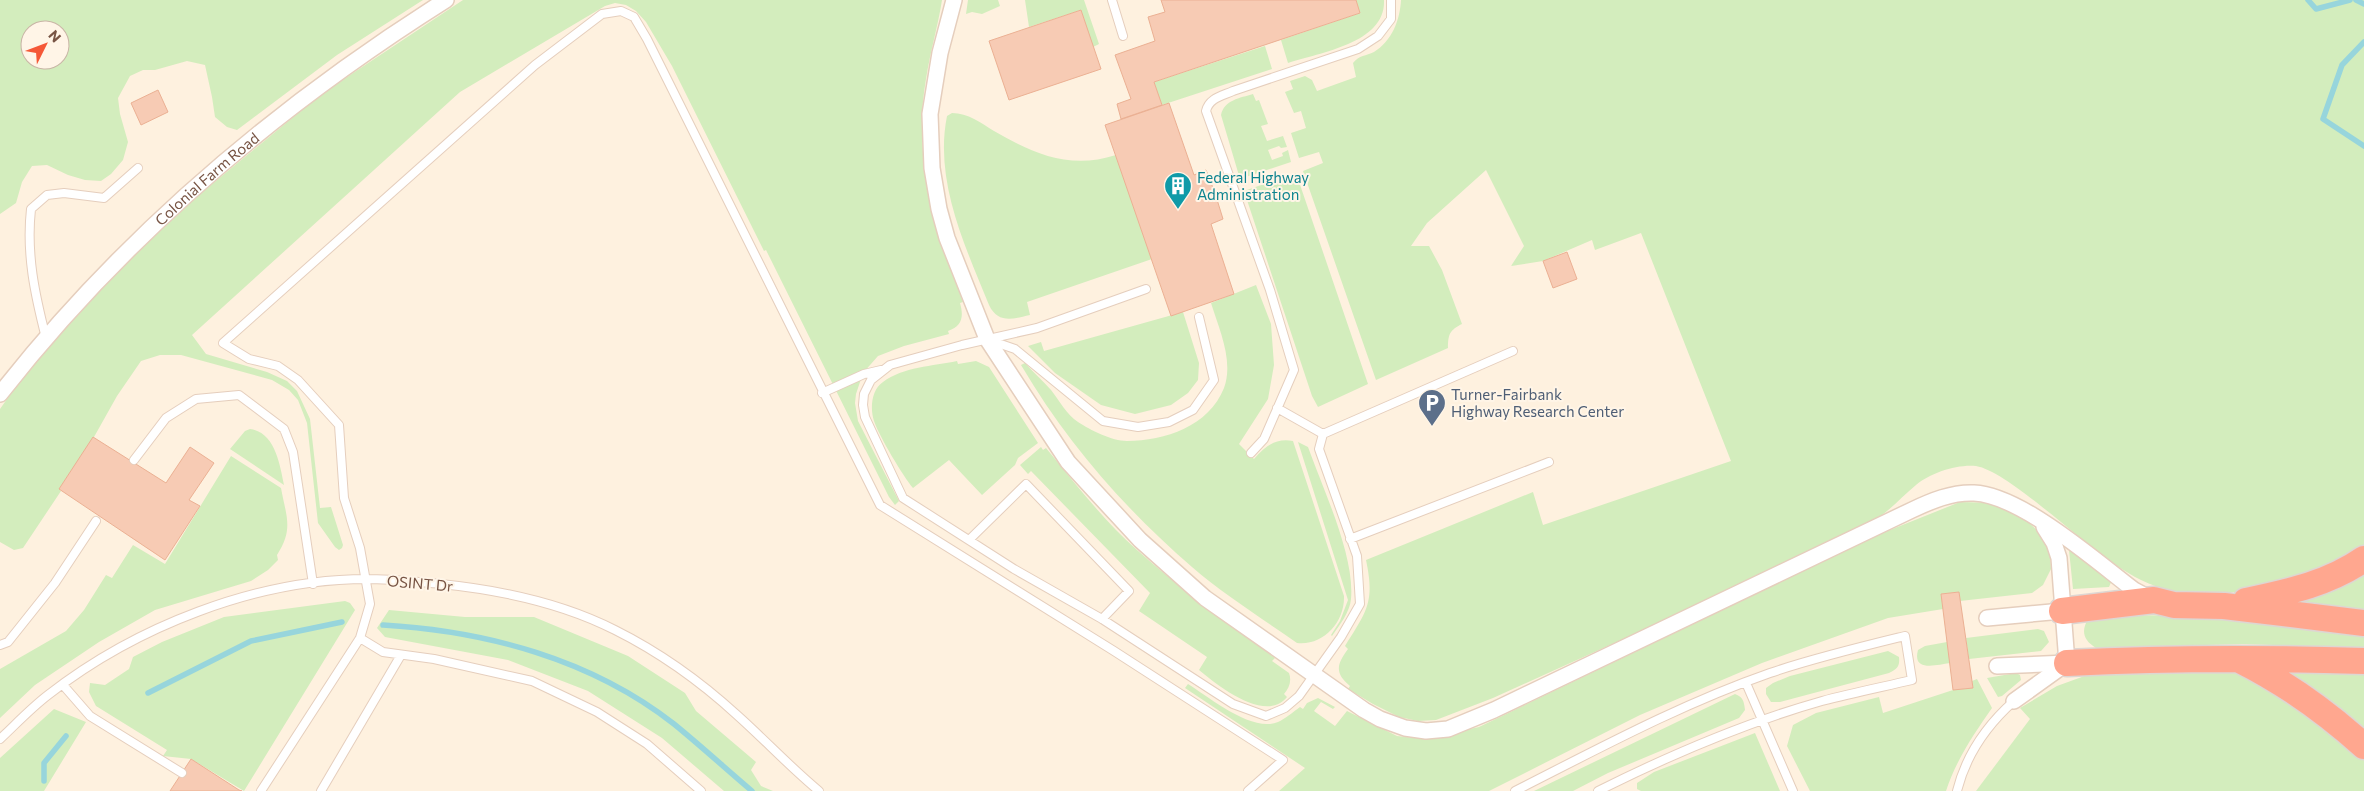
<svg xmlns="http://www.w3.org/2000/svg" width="2364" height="791" viewBox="0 0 2364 791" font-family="Commissioner,sans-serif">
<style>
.green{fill:#d3edbd;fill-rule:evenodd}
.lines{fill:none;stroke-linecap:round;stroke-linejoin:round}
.stream{stroke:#97d5dc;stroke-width:5.5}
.building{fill:#f7cbb4;stroke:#ebb093}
.service-casing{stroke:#e5cebd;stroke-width:10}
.minor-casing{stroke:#e5cebd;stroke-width:18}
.motorway-casing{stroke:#ded6d2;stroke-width:29}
.service{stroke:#fff;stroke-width:8}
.minor{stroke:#fff;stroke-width:15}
.motorway{stroke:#ffa78f;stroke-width:26}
.labels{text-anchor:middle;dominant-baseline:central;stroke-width:4;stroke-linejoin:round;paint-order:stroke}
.culture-label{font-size:15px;fill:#0d838f;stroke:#fff5e7;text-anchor:start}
.street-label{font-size:15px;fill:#775444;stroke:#fff5e7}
.service-label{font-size:15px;fill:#4e5e75;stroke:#fff5e7;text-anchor:start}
</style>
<rect width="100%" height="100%" fill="#fef1df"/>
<path class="green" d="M0,0H423L337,55L237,130L227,127L215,117L212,97L205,65L187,61L155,70H143L130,76L118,98L120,114L128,142L123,160L111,174L101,181L85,180L68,175L47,165L32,166L22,182L16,203L0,214ZM30,30H60V60H30Z
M463,0H942C938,26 930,52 926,79C912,160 936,227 963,302L960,303C964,317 962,326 948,331L949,334L904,346L878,356L863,373L856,394L855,403L858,421L899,501L895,505L889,497L766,250L764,251L672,66L646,22L636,11L626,5L615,3L605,6L460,92L192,335L206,354L267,372L287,381L297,391L310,419L320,508L331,507L343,545L342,548L339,550L335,547L318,523L307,423L298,400L289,390L272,380L181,355H160L141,361L117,396L94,437L59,489L61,491L23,548L14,550L0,542V409L26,372L120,268L200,194L320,95Z
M968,0H998L1000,6L982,14L972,12L966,14Z
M1025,0H1084L1099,44L1093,47L1081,10L1029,27Z
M1356,0H1384C1386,43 1321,52 1288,63L1281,40L1360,13Z
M1401,0H2364V548C2351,557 2337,568 2322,574C2312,579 2299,580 2289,582C2240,593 2187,603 2141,580C2107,563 2077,534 2046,510C2031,498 1995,469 1976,466C1957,464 1930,473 1916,485C1904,495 1894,506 1882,515L1707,601L1493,698L1436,720L1418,721L1399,717L1373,704L1348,689L1350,686C1334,673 1337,664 1348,649L1345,646C1367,611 1375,602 1366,560L1533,492L1543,525L1731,461L1641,233L1595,250L1592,240L1543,261L1511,266L1524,246L1486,170L1427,223L1411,246H1429L1442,270L1462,324C1450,330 1448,334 1448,348L1376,380L1303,171L1323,163L1319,152L1299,158L1291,133L1306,128L1301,111L1294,113L1285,92L1293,89L1290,81L1305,76L1312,80L1317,91L1356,77L1353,63C1359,55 1366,56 1374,52C1392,41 1400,20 1401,0Z
M1265,46L1272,69L1162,105L1154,82Z
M1253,94L1256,101L1259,100L1268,124L1261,126L1267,141L1283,136L1287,147L1281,148L1279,146L1268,150L1272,160L1283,156L1282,153L1288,150L1291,162L1240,179L1221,115C1224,100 1240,98 1253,94Z
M952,113C968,113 981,123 994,131C1034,154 1070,170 1116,155L1152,259L1027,302L1030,315C1013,319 998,324 989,305C965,246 934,181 947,116Z
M1296,173L1368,384L1318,407L1312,396L1244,191Z
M1256,285L1271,324L1274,365L1268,399L1239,444L1254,459C1266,446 1275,438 1293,441L1344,596C1345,622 1323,646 1297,643C1263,619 1223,594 1192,567C1124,508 1067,443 1021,365L1025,363C1033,372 1043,381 1051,390C1059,400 1067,415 1078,422C1090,430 1112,441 1127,441C1165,441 1209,426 1224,388C1234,361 1219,329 1211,303Z
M1183,312L1199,363L1198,380L1188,393L1171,405L1135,414L1101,405L1055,373L1028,346L1041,342L1044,351Z
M957,361L958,364L976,361L989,367L1038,443L1018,458L1015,465L982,495L949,460L913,488C903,476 879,436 874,421C870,409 871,390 883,382C903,367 933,366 957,361Z
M250,429C275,432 280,465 284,485L230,449L245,431Z
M1298,442L1308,447C1323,489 1355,556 1351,599C1350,612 1339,626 1332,636L1331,635L1340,621L1348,600Z
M1041,447L1043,450L1046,448C1075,483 1103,520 1137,550C1180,589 1228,623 1275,658L1272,661L1289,673C1292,681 1289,688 1284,694L1287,697C1266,724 1217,685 1199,670L1207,657L1139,611L1150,593L1031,471L1028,474L1020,465Z
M231,456L281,488C286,516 294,529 277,555L278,560L268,570L251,581L155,610L99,642L35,685L0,718V669L66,631L84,610L106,575L112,578L133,545L165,564Z
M1960,502L1997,503L2022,516L2043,536L2050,553L2051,569L2043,585L2032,593L1960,601L1959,592L1941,594L1943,609L1888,618L1762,663L1640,715L1489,791H1279L1305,768L1185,688L1188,684C1209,697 1252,733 1278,722C1285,719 1293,712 1300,707L1303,709L1307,703L1318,698L1335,707L1333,709L1321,702L1314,711L1335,726L1347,711L1397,736L1424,739L1479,727L1880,534Z
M2069,550L2112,580L2109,587L2073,589Z
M2364,568V617L2284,602Z
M345,601L350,603L355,610L244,791L191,759L163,756L167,750L96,706L89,692L90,683L105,685L129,669L133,657L162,642L224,617Z
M389,610L465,617H534L628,656L685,693L696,711L756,762L751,770L761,786L773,791H724L662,738L588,691L508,660L385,637L377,628Z
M2100,615L2248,616L2364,632V648L2243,644L2096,648C2083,640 2081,631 2088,619Z
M2038,629L2044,631L2049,642L2041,651L1969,659L1966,638Z
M1947,642L1950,663C1936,665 1912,672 1918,650L1925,646Z
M1888,651L1899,657C1900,667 1897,669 1889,673L1780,702H1771L1766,694V688L1773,683L1790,676Z
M2237,669L2334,731L2364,759V791H1976L2030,719L2020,708L2057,686L2090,674Z
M2364,670V730L2340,708L2289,672Z
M2016,673L2020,675L2021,680L2002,696L1998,697L1987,678Z
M1977,679L1992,708C1974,734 1956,760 1946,791H1810L1787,746L1793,725L1816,713L1879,697L1883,713L1953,690L1973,688L1972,681Z
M1735,694C1743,697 1744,701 1745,710L1739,718L1608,773L1573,791H1534Z
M54,709L86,722L44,791H0V758Z
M1755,733L1780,791H1641L1637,789V783L1654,772Z"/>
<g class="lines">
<path class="stream" d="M2308,0L2316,9L2350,0
M2356,0L2364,4
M2364,42L2342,65L2323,119L2364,146
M383,625C486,631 591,659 674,724C701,746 726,769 752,791
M148,693L251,641L342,622
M44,781V763L66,736"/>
</g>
<path class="building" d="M1161,0H1356L1360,13L1154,82L1162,105L1121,119L1117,104L1131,99L1115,55L1155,41L1148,17L1165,12Z
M1081,10L1101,69L1009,100L989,41Z
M158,90L168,112L141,125L131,103Z
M1169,103L1194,175L1206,170L1215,193L1223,219L1211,224L1234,294L1171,316L1105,125Z
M1567,252L1577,279L1553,288L1543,261Z
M93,437L166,483L190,447L214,463L189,500L200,506L165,560L59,489Z
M1959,592L1973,688L1953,690L1941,594Z
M191,759L239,790L242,791H170Z"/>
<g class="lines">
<defs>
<path id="service" d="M1112,0L1123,36
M1146,289L1037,328L962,345L890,365L871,380L864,394L863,405L865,417L903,498L1014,569L1102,619L1233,704L1266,716L1285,708L1299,696L1341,637L1360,604L1357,556L1319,449L1323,434L1513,351
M46,338C35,295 26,254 31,209L47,195L64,193L104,198L138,168
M989,340L1015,349L1103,421L1138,427L1169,422L1193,410L1214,380L1199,317
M822,393L864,374L881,370
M1277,408L1323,434
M1251,453L1264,439L1294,370L1270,290L1206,111C1209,98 1222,96 1233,91L1358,49L1378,36L1391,19V0
M134,460L166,418L196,399L239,395L284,429L293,452L313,584
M1350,539L1549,462
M969,540L1026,484L1129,591L1102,619
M360,638L383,652L434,659L532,681L597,712L647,744L701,791
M0,645L8,642L55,583L96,521
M1746,683L1793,791
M63,685L90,716L182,773
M0,739C16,724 31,708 48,695C135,627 256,579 367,579C391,579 416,582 441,584C500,590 562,603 615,630C659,652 701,682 737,715C765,740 790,767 819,791
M261,791L360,638L370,604L360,548L344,498L339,425L298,380L278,366L249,359L223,343L535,65L602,14L621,11L634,17L647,39L880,505L1114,651L1283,760L1248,791
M321,791L401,655
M1515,791C1598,749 1681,704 1770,673C1814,658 1860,647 1905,636L1912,680C1882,687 1852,693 1822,701C1744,723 1670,755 1598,791
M1957,791C1966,755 1987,725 2014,701"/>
<g id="minor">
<path d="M954,0L940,53L930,114L932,168L939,209L947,238L987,339L1068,462L1140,540L1205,598L1364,710L1380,719L1405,728L1426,731L1448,729L1494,710L1912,510C1931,501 1952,492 1974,493C2021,495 2096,561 2134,590L2151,599"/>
<path id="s1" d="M0,394C123,237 278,106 446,0"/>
<path d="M2044,527L2054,543L2059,558L2067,663"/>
<path d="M1987,618L2062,611"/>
<path d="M1997,666L2067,663"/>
<path d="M2014,701L2067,663"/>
</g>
<path id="motorway" d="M2246,601C2288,592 2328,584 2364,559
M2062,611L2154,600L2174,605L2224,606L2364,623
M2240,660C2286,683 2326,712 2364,746
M2067,663C2166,658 2265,658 2364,661"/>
</defs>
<use href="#service" class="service-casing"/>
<use href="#minor" class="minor-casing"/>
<use href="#motorway" class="motorway-casing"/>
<use href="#service" class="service"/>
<use href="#minor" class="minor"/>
<use href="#motorway" class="motorway"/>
</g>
<defs>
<symbol id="building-pin" viewBox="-11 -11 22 30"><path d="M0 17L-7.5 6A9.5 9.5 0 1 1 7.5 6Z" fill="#0f9aa8" stroke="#fff5e7"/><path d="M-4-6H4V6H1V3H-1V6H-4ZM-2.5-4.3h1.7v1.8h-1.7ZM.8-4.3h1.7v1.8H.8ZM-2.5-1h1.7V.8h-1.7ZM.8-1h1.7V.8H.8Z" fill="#fff"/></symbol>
<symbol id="parking-pin" viewBox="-11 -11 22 30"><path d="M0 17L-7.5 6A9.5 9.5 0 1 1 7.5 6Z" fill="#5c6f8a" stroke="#fff5e7"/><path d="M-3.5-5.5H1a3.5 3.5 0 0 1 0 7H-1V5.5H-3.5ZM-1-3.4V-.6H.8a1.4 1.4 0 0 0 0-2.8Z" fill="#fff"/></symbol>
</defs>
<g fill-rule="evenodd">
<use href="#building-pin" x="1162" y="170" width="32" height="43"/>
<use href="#parking-pin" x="1416" y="387" width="32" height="43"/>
</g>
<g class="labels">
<g class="culture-label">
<text x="1197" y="177">Federal Highway<tspan x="1197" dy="17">Administration</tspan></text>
</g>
<g class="street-label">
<text stroke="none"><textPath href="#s1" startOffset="299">Colonial Farm Road</textPath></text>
<text transform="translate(420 583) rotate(5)">OSINT Dr</text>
</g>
<g class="service-label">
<text x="1451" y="394">Turner-Fairbank<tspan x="1451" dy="17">Highway Research Center</tspan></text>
</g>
</g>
<g transform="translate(45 45) rotate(48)"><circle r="24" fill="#fff5e7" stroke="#c9b5a6"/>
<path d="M0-4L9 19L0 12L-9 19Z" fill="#f55837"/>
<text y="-8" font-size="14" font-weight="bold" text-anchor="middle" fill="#775444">N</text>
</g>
</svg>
